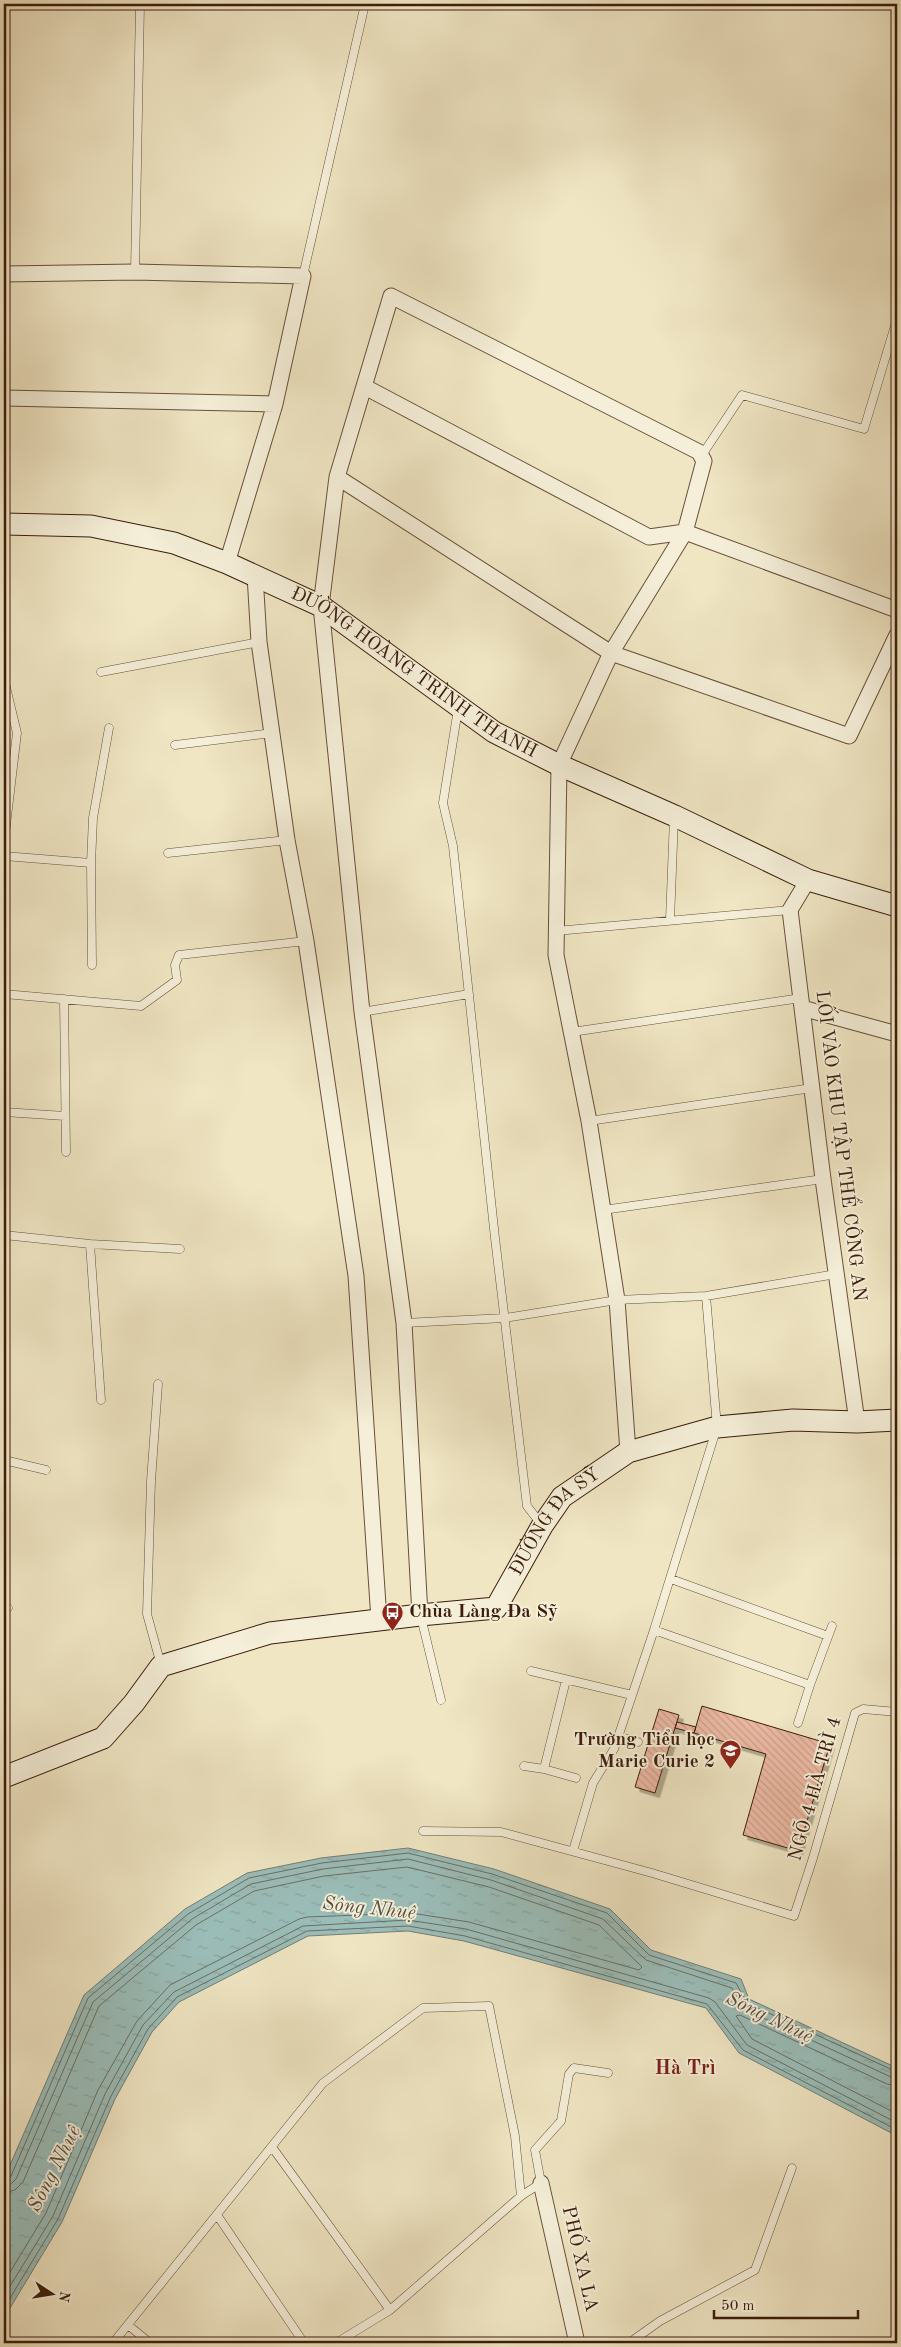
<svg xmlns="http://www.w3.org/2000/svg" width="901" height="2347" viewBox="0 0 901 2347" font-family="'Old Standard TT',serif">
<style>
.water{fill:url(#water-ripples);stroke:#757e74}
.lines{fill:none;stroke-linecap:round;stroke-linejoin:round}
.shore{stroke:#6c6e63;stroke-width:1}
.building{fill:url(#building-back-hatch);stroke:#3c1d0c;filter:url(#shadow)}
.lane-casing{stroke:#694f3a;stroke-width:9}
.street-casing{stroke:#694f3a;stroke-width:17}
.secondary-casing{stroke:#3c1d0c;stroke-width:23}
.lane{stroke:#f5efd9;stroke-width:8}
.street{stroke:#f5efd9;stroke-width:15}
.secondary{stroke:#f5efd9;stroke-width:21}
.labels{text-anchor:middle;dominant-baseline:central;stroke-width:4;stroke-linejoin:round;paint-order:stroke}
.street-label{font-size:19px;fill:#3c1d0c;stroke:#f5efd9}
.poi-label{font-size:19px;font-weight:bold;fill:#3c1d0c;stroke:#f5efd9;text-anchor:start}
.water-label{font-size:20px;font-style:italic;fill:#584d40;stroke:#f5efd9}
.neighbourhood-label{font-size:20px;font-weight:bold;fill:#7a1f14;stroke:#f5efd9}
</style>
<defs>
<pattern id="water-ripples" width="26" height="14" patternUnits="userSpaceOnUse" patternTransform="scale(1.25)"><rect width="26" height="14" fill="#9bbeba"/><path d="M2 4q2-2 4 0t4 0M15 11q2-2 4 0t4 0" fill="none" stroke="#86a39f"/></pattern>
<pattern id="building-back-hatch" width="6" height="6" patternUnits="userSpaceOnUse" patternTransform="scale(1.25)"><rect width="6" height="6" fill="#ebb8a2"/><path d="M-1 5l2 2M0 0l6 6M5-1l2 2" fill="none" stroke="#ca9e8a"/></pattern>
<filter id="shadow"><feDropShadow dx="4.5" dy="4.5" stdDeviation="0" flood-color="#0004"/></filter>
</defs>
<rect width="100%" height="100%" fill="#f0e6c4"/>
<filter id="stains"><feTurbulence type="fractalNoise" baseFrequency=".004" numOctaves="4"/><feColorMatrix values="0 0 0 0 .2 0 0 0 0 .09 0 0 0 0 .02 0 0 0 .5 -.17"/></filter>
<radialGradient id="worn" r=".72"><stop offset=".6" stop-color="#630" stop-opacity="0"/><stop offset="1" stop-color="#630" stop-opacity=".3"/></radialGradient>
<path class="water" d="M408,1848L494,1869L610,1909L651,1950L741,1979L749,1999L897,2068V2136L739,2053L706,2008L464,1941L408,1931L308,1936L179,2002L152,2032L115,2099L62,2222L4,2318V2179L84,1995L185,1909L247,1873L321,1858Z"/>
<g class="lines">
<path class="shore" d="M897,2086L887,2084L740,2015L736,2016L752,2039L897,2114
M4,2179L11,2176L88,1998L188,1914L249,1878L322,1863L408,1853L492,1874L607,1913L649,1955L736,1983L747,2003L897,2072
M4,2186L11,2184L16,2179L93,2002L192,1919L251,1884L323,1869L408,1859L491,1880L603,1919L646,1960L732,1988L740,2004L744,2009L891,2077L897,2078
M4,2193L15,2190L23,2182L99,2006L196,1925L254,1891L324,1876L407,1867L489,1887L599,1925L642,1967L639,1970L469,1922L411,1913L307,1917L299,1919L170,1985L137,2021L98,2090L46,2213L4,2282
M4,2296L53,2216L105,2094L143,2025L174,1992L303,1926L408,1920L466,1929L709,1998L715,2002L747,2045L897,2123
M4,2308L58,2219L111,2096L148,2029L177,1997L307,1931L408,1926L465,1936L707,2004L743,2050L897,2130"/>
</g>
<path class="building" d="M702,1706L830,1744L798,1851L743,1835L766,1754L694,1733Z
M659,1709L679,1715L655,1793L635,1787Z
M677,1722L696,1727L694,1733L675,1728Z"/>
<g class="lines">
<defs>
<path id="lane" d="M135,272L140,4
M303,276L365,4
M702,455L742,395L864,429L897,319
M101,672L259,642
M4,679L17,733L4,842
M458,709L443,803L453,846L495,1238L527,1506L541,1524
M175,745L273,733
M168,853L287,840
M4,856L91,863L93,818L109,728
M91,863L92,965
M670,920L674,818
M556,931L790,910
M4,994L141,1006L177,980L175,965L179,955L306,941
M64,999L66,1152
M362,1012L469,994
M572,1032L801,998
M4,1112L65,1116
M589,1121L812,1088
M603,1210L823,1179
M4,1235L90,1244L101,1400
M90,1244L180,1249
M404,1323L505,1318L617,1300L706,1296L836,1274
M158,1384L151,1481L147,1614L161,1665
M4,1460L46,1470
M671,1579L828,1636
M4,1607L8,1608
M421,1617L441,1700
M654,1630L810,1685L798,1723
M531,1671L632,1695
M810,1685L832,1626
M618,1736L638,1742
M524,1766L544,1769L576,1778
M544,1769L566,1680
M423,1831L501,1832L652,1873L794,1916L813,1858L855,1713L863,1709L897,1712
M573,1851L593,1783L614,1749L654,1630L717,1427L706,1296
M272,2147L390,2310
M217,2215L304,2343
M128,2325L150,2343
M113,2343L323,2083L423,2008L489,2006L515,2136L521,2196
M336,2343L390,2310L521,2196L541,2183L535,2150L561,2121L569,2074L574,2068L608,2073
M629,2343L660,2321L755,2270L792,2168"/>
<path id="street" d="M4,274L135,272L303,276L275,404L227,563
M365,387L649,537L685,532L897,610
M4,398L275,404
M337,477L611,653L849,736L897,635
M255,575L259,642L287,840L306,941L356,1276L379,1620
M808,880L790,910L823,1179L857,1422
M802,1008L897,1034
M420,1615L404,1323L362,1012L321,606L337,477L391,296L699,452L704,461L685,532L611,653L559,765L556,955L589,1121L617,1300L628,1452
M541,2183L577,2343"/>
<g id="secondary">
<path id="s1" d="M4,524L91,526L174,543L227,563L321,606L494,732L559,765L675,816L808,880L897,906"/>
<path id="s2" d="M4,1777L103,1738L134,1703L161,1666L270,1633L420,1615L496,1608L542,1526L562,1497L628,1452L717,1427L793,1420L857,1422L897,1420"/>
</g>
</defs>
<use href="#lane" class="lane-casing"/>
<use href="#street" class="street-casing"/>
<use href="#secondary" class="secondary-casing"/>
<use href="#lane" class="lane"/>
<use href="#street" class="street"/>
<use href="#secondary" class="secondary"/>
</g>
<defs>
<symbol id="bus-pin" viewBox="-11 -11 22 30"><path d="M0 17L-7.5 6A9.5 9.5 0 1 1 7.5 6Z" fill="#8f2418" stroke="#f5efd9"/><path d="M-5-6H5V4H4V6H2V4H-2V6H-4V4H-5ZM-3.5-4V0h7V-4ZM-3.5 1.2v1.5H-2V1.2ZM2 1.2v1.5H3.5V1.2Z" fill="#fff"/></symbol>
<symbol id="school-pin" viewBox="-11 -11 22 30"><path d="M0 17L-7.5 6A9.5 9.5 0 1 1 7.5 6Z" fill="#8f2418" stroke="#f5efd9"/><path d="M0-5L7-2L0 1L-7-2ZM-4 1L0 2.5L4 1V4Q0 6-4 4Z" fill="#fff"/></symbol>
</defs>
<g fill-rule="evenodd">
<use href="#bus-pin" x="380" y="1600" width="25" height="34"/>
<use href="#school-pin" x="718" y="1738" width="25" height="34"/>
</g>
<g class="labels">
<g class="street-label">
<text stroke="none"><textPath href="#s1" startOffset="446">ĐƯỜNG HOÀNG TRÌNH THANH</textPath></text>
<text transform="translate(840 1146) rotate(83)">LỐI VÀO KHU TẬP THỂ CÔNG AN</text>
<text stroke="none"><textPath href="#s2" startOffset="646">ĐƯỜNG ĐA SỸ</textPath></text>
<text transform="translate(816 1789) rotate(-74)">NGÕ 4 HÀ TRÌ 4</text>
<text transform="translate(579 2259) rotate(77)">PHỐ XA LA</text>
</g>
<g class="poi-label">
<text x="409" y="1612">Chùa Làng Đa Sỹ</text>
<text x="715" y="1740" text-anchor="end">Trường Tiểu học<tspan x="715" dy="22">Marie Curie 2</tspan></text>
</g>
<g class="water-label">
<text transform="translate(369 1909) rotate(6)">Sông Nhuệ</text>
<text transform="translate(769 2018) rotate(26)">Sông Nhuệ</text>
<text transform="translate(55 2169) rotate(-63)">Sông Nhuệ</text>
</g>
<g class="neighbourhood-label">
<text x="685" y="2069">Hà Trì</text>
</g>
</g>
<rect width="901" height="2347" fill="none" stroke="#f0e6c4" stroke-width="20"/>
<rect x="5" y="5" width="891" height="2337" fill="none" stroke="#3c1d0c" stroke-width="2.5"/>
<rect x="10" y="10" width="881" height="2327" fill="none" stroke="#3c1d0c"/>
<g transform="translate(52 2294) rotate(102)" stroke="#f5efd9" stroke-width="4" paint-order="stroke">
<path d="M0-4L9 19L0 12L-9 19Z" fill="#3c1d0c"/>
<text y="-8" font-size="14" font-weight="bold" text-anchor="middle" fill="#3c1d0c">N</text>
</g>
<path d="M714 2310v8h144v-8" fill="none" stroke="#3c1d0c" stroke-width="2.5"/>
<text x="721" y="2310" font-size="15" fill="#3c1d0c" stroke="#f5efd9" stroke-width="4" paint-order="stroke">50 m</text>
<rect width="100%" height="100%" filter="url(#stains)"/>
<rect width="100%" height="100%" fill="url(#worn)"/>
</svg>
